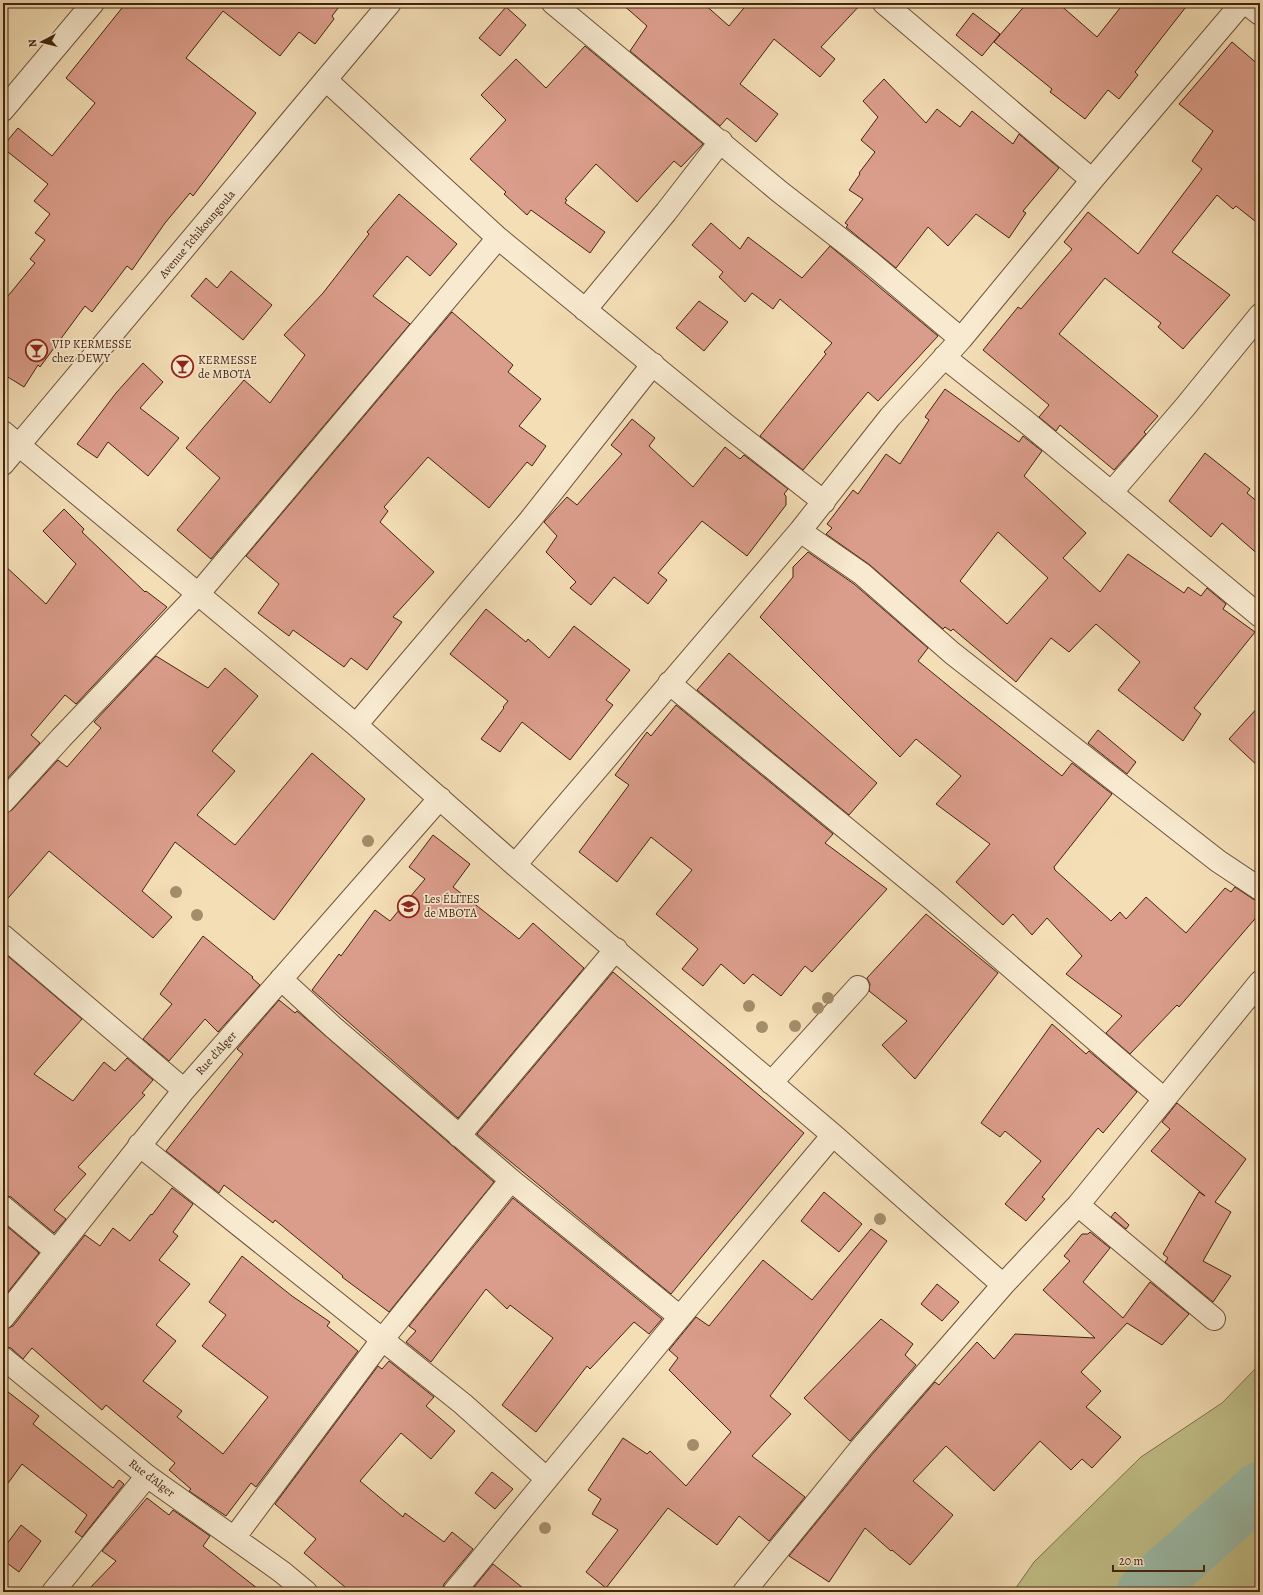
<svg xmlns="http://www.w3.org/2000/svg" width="1263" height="1595" viewBox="0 0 1263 1595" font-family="Alegreya,serif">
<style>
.green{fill:#c1c089;stroke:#82724c}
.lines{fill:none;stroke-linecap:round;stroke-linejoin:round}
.river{stroke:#9cbda9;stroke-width:55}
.building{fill:#db9d8b;stroke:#442410;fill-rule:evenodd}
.minor-casing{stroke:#70523a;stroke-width:24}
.tertiary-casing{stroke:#70523a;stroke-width:24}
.minor{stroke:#f8ead0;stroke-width:22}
.tertiary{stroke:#f8ead0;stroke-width:22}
.tree{fill:#a48d6b}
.labels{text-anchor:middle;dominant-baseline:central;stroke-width:3.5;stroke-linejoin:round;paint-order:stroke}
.street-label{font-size:12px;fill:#442410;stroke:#f8ead0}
.poi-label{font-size:12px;fill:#442410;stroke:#f8ead0;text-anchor:start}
</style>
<rect width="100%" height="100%" fill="#f4deb6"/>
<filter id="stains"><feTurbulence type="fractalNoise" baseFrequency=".005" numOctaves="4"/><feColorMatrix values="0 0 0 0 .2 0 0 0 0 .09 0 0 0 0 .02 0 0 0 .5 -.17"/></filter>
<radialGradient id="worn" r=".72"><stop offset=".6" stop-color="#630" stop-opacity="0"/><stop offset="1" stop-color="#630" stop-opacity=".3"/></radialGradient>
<path class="green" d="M1260,1364V1471L1239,1493L1184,1530L1152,1568L1117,1592H1013L1034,1562L1141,1457L1222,1403Z
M1260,1503V1592H1159L1234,1519Z"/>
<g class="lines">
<path class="river" d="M1144,1592L1260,1489"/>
</g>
<path class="building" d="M126,3H342L332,16L334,19L315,44L299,32L280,56L223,11L186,58L256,113L193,196L190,193L165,223L132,270L127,266L92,312L85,306L40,367L38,365L24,387L3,374V302L35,263L30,259L45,240L35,233L50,214L34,201L48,184L3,148V146L18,128L52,156L95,103L66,78Z
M621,3H703L729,26L748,3H862L821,47L835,59L820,77L774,39L740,84L778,114L756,142L727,118L720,126L630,51L647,26Z
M1027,3H1058L1097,37L1124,3H1189L1135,72L1138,75L1119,99L1108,90L1085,119L1050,92L1052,89L994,42Z
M506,7L526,25L500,56L479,38Z
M973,13L1000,34L982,56L956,35Z
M1232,42L1260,66V225L1236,206L1233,209L1217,195L1172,252L1230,295L1183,349L1158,327L1161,323L1105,278L1059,334L1158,416L1144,432L1146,434L1114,470L1060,425L1056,431L1039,417L1049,405L983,350L1018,307L1021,309L1072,249L1064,242L1088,212L1138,254L1202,169L1192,161L1213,131L1179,104Z
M585,46L703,144L681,167L674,161L637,202L596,164L565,199L567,200L565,203L605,232L590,253L531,210L527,215L504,194L506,192L470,159L506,120L481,95L516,59L546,88Z
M884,79L926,123L937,109L960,127L972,111L1013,144L1019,134L1059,168L1023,211L1026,213L1009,238L976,214L948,246L928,227L896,268L846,227L848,225L845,223L863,199L849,190L860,174L859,173L875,152L861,140L878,117L863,101Z
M399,194L457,244L430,276L407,256L373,296L410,324L211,559L177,530L220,478L186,448L244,380L270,403L305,355L284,335L323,293L369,234L367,232Z
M711,223L740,249L748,237L802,278L830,246L938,336L878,401L868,392L803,470L760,436L826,354L824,352L832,343L780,299L773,309L752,293L745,302L719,277L723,272L692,245Z
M231,271L272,305L243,340L191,296L206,278L217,288Z
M699,301L728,322L704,351L676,328Z
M452,312L513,365L508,372L541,399L519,426L546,446L532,466L527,462L489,508L428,457L384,507L388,511L380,522L434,572L393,617L402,622L367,670L351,658L344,667L293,630L289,636L258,613L279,584L246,556Z
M143,363L163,382L140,408L179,438L148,476L108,442L97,458L77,444L116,393Z
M945,389L1019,442L1023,436L1042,451L1024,476L1086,533L1063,558L1100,592L1128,554L1184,593L1188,587L1201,596L1207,588L1226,604L1223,609L1255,632L1194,708L1201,714L1183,741L1118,690L1140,662L1096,624L1069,652L1051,638L1016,682L953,629L951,631L945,627L943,629L870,565L826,534L832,528L827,524L853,490L858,494L886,454L900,464L929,420L925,417ZM998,532L1048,578L1007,624L960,581Z
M632,419L655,438L649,446L693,487L725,447L740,459L744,455L788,489L784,494L786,496V505L747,556L702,521L658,573L667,580L648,604L614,577L591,605L570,588L576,582L546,552L557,536L544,522L567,497L577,505L622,454L611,445Z
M1205,453L1250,489L1247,493L1260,504V556L1222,523L1211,537L1169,501Z
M64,509L84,529L82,532L145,592L146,591L167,607L76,704L65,695L31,735L40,743L3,783V564L46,604L76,564L43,531Z
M808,552L854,584L928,648L918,661L962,697L1062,776L1072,763L1112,794L1054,867L1055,870L1111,921L1120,912L1126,919L1146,897L1186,933L1225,888L1231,892L1235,887L1253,899L1260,901V913L1179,1007L1177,1005L1130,1054L1106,1033L1122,1016L1066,974L1082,956L1047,918L1032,935L1013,914L1003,925L956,882L990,844L936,804L961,776L916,739L900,757L760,617L793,577V567Z
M486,609L526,642L528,639L549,658L574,626L630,670L606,700L613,705L570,760L522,722L500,752L481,739L504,708L503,707L508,701L450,654Z
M729,653L877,783L849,815L697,690Z
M156,656L208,688L225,668L258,696L212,751L235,771L197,815L235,845L312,753L365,799L274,920L175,842L142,891L172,917L153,938L49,851L3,904V814L12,810L58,760L67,767L101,728L94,722Z
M676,705L833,834L825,843L887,889L812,972L805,966L781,996L753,974L744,984L721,964L703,986L682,969L698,949L656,914L692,870L651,837L617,882L579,852L629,785L615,775L647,732L651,736Z
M1260,705V768L1229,739Z
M1098,730L1136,762L1127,774L1088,743Z
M433,835L470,864L453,887L519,939L533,923L584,968L458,1118L312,990L339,954L341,956L375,910L390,921L425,879L409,867Z
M926,914L998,973L915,1079L882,1045L907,1021L869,991L870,984L867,978Z
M203,936L253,977L252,978L260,985L218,1032L205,1019L169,1061L143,1039L172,1004L160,994Z
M3,952L82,1019L34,1074L73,1101L104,1062L115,1071L127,1058L153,1080L142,1093L145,1095L78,1167L86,1174L54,1210L66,1219L54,1233L11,1197L3,1195Z
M613,972L804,1133L671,1294L477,1134Z
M279,1000L295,1013L297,1011L494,1182L389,1312L342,1277L343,1276L275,1220L273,1223L224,1185L219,1193L166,1151L243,1054L237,1049Z
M1052,1024L1086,1054L1089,1051L1137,1092L1103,1133L1098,1128L1042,1197L1045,1199L1026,1221L1005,1204L1041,1161L1005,1131L1000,1137L981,1123Z
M1177,1103L1246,1159L1215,1202L1231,1212L1203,1261L1231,1276L1213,1302L1165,1262L1168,1258L1163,1254L1199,1192L1205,1196L1151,1151L1170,1129L1162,1122Z
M172,1188L193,1204L173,1232L178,1236L159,1260L190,1284L156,1325L176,1341L143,1381L182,1411L177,1417L223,1454L268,1397L202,1346L226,1315L209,1302L242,1256L292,1296L330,1322L327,1326L358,1351L256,1487L251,1483L226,1516L189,1491L191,1489L169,1470L175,1463L106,1405L102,1410L32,1348L23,1359L11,1348L3,1346V1330L13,1326L85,1235L100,1246L113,1228L130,1241L151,1214L152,1215Z
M824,1192L862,1224L839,1252L801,1221Z
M513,1198L662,1319L649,1334L634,1322L590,1369L587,1366L536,1432L502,1405L553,1338L510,1305L507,1309L486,1289L431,1362L406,1342L416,1331L409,1326Z
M1115,1212L1129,1225L1126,1229L1111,1217Z
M3,1223L39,1253L3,1298Z
M871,1229L887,1241L770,1396L791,1414L752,1456L805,1497L769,1541L739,1516L717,1545L668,1508L606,1588L586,1572L618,1530L592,1514L601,1499L588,1490L623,1438L647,1454L650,1451L686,1486L731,1432L669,1370L678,1358L669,1350L696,1317L709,1326L763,1260L812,1300Z
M1090,1232L1110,1248L1083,1282L1123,1318L1150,1282L1189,1314L1162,1345L1127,1323L1081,1372L1101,1391L1086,1407L1121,1437L1092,1468L1082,1459L1071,1470L1040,1441L994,1491L946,1446L913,1481L953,1515L910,1565L892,1550L891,1551L865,1528L829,1582L789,1556L870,1457L935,1382L939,1385L977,1342L994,1359L1015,1334L1095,1338L1043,1290L1070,1261L1064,1256L1082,1234H1088Z
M937,1284L959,1302L942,1321L921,1304Z
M881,1319L913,1344L905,1355L916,1365L850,1441L804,1398Z
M389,1361L434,1397L426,1406L455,1431L431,1459L401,1433L360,1481L403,1517L405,1513L444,1542L452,1532L473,1549L444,1584L442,1592H351L304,1553L316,1539L275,1504L378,1366L382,1369Z
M3,1388L39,1416L33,1424L113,1488L119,1480L124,1484L82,1537L75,1532L87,1515L22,1464L3,1490Z
M492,1472L513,1489L495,1509L475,1493Z
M147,1498L169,1515L173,1510L210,1536L203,1546L262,1592H86L116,1561L102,1551Z
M21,1525L41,1541L19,1572L3,1560V1549Z
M493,1564L528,1592H470Z"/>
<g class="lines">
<defs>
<path id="minor" d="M553,3L780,192L870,262L961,339
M884,3L1092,180
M1246,3L1260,14
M326,80L498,238L726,425L824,502
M3,110L93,3
M585,310L666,212L721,141
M944,357L1025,421L1260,616
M3,432L356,725L515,865L833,1135L1003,1285
M1111,493L1185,407L1260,315
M800,531L862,574L952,653L1218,861L1260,889
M669,683L932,899L1164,1099
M356,725L530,520L653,364
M3,802L61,738L199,593L498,238
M515,865L800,531L890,417L961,339L1092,180L1242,3
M3,936L184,1090
M281,979L333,1027L511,1180L680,1317
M771,1083L858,987
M459,1136L616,949
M139,1145L463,1404L547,1479
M1078,1205L1214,1319
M3,1207L56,1251
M3,1318L184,1090L440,798
M3,1358L147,1476L282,1572L306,1592
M234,1538L382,1340L511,1180
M53,1592L147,1476
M454,1592L680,1317L833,1135
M744,1592L860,1449L1003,1285L1078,1205L1260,982"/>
<path id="tertiary" d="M3,464L390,3"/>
</defs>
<use href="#minor" class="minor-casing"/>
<use href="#tertiary" class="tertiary-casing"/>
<use href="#minor" class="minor"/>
<use href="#tertiary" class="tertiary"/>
</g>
<g class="tree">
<circle cx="368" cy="841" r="6"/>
<circle cx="176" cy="892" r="6"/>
<circle cx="197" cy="915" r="6"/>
<circle cx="828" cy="998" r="6"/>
<circle cx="749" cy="1006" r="6"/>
<circle cx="818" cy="1008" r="6"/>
<circle cx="795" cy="1026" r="6"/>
<circle cx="762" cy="1027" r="6"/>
<circle cx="880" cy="1219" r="6"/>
<circle cx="693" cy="1445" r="6"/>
<circle cx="545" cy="1528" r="6"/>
</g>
<defs>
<symbol id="bar-ring" viewBox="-11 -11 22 22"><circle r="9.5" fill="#f8ead0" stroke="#8f2418" stroke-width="1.5"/><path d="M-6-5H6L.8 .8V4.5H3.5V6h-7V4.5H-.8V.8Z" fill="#8f2418"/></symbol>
<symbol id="school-ring" viewBox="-11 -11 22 22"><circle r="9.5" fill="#f8ead0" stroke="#8f2418" stroke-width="1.5"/><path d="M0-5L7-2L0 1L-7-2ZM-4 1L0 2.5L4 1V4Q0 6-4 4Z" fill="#8f2418"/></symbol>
</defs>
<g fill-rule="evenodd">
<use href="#bar-ring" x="24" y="338" width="25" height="25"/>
<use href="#bar-ring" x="170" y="354" width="25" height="25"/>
<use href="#school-ring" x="396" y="894" width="25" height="25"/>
</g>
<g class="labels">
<g class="street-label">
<text transform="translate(197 234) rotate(-50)">Avenue Tchikoungoula</text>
<text transform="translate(216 1053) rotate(-48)">Rue d'Alger</text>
<text transform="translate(152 1478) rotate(37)">Rue d'Alger</text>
</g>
<g class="poi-label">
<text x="52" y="344">VIP KERMESSE<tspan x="52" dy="14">chez DEWY</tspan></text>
<text x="198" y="360">KERMESSE<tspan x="198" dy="14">de MBOTA</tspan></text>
<text x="424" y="899">Les ÉLITES<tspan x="424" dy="14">de MBOTA</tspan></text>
</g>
</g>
<rect width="1263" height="1595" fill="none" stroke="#f4deb6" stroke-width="16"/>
<rect x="4" y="4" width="1255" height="1587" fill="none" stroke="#442410" stroke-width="2"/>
<rect x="8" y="8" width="1247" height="1579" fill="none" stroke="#442410"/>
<g transform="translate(42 42) rotate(263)" stroke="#f8ead0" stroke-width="3" paint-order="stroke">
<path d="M0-3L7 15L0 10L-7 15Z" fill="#442410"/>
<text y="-6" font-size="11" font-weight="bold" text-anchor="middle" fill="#442410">N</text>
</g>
<path d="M1113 1565v6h91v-6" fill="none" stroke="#442410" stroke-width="2"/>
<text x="1119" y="1565" font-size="12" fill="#442410" stroke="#f8ead0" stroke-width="3" paint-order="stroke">20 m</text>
<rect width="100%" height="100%" filter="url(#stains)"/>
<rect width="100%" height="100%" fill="url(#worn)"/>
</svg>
